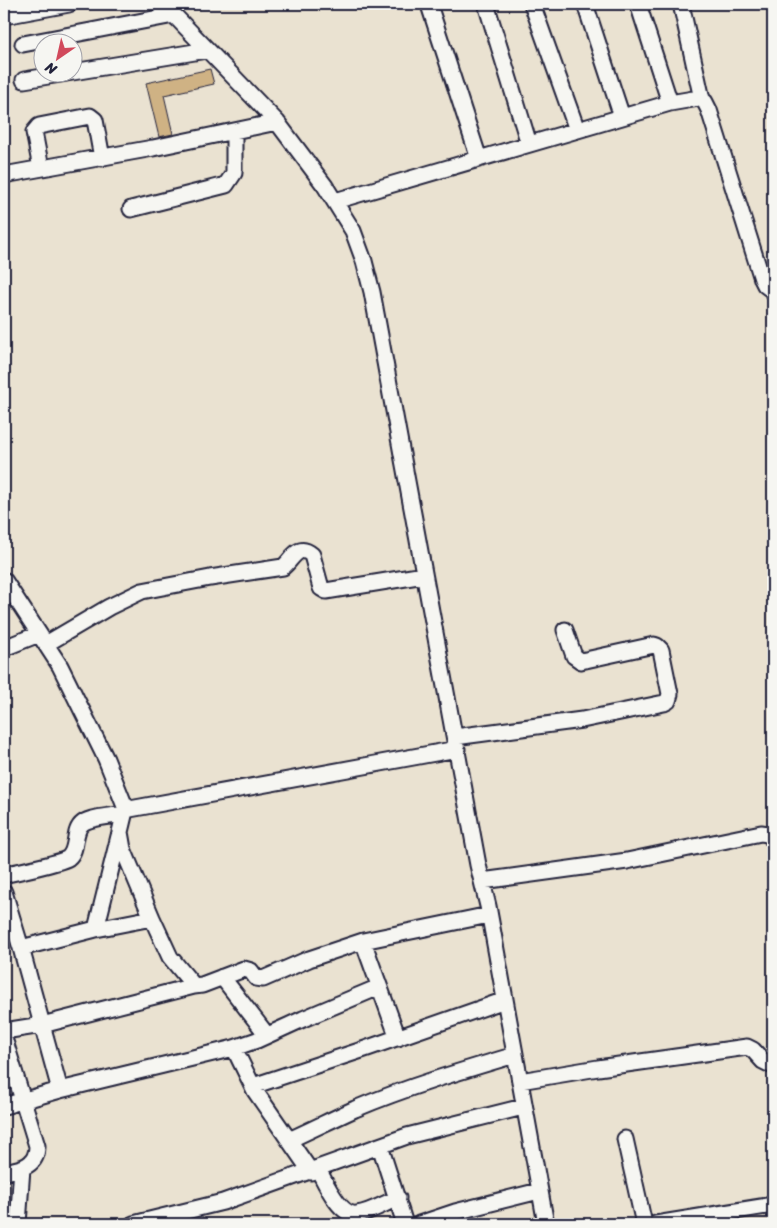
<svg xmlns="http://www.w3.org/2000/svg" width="777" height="1228" viewBox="0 0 777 1228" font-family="Sriracha,sans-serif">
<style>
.building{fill:#cfb284;stroke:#22223b}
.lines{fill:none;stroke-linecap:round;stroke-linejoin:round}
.minor-casing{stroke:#22223b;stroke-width:19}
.minor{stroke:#f6f6f2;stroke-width:15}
</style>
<rect width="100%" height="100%" fill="#eae2d1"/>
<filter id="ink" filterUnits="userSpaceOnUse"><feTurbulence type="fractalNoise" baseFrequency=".02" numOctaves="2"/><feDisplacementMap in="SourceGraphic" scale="10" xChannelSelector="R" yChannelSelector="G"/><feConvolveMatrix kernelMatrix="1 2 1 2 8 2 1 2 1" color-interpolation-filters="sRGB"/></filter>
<g filter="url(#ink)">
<path class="building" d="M210,69L214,84L164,95L173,134L159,137L146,83Z"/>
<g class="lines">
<defs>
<path id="minor" d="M158,4L174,15L277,122L325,186L353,231L364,261L372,292L478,865L488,906L546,1224
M430,4V8L479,159
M486,4L529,144
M532,4L577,130
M585,4L622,117
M638,4L670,103
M681,4L702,99
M4,16L69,4
M23,44L174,15
M24,80L207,50
M41,168L34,132L39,126L90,116L95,120L102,158
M4,175L153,148L277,122
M335,201L670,103L699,98L705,102L709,110L762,279L765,285L773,291
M131,209L226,185L234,173V131
M4,580L60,666L106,759L124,804L130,809L457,749
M46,644L109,607L142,591L210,578L283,567C292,561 297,542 312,555L321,588L326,591L424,575
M4,648L39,634
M455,737L582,720L664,703L668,701L670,694L661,650L657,646L654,645L581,661L574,656L565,630
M126,807L120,832L123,849L152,918L170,957L194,986L202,985L244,969L251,971L256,978L263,979L309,959L363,941L489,915
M4,875C15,872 61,863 68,858C79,849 72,831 83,823C91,817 114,816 124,814
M482,881L627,861L761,833L768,834L773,840
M4,892L21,948L60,1090
M96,929L119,836
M363,941L398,1038
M21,948L96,929L152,918
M222,977L267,1035
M4,1031L42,1025L194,986
M4,1038L37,1146C37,1167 20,1169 4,1172
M234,1048L255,1091L311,1172
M520,1081L598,1068L747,1047L753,1050L763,1061L773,1066
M253,1086L365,1049L505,1000
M4,1106L60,1090L234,1048L257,1040L303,1019L379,987
M625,1139L644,1224
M289,1140C311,1130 333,1119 355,1109C407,1087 461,1071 515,1055
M380,1146L405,1224
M318,1169C325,1182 340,1217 357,1214C371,1212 385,1203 398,1198
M18,1224L22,1168
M133,1224L223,1202L407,1136L523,1107
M419,1224L455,1212L539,1191
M656,1224L773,1205"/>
</defs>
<use href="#minor" class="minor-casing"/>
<use href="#minor" class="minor"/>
</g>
</g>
<rect width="777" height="1228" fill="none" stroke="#f6f6f2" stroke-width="20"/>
<rect x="10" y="10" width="757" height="1208" fill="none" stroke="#22223b" stroke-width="2" filter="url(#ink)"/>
<g transform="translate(58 58) rotate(214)"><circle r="24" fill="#f6f6f2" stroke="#a1a1a9"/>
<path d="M0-4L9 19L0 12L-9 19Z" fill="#d1495b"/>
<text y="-8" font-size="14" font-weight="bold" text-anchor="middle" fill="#22223b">N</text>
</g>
</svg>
